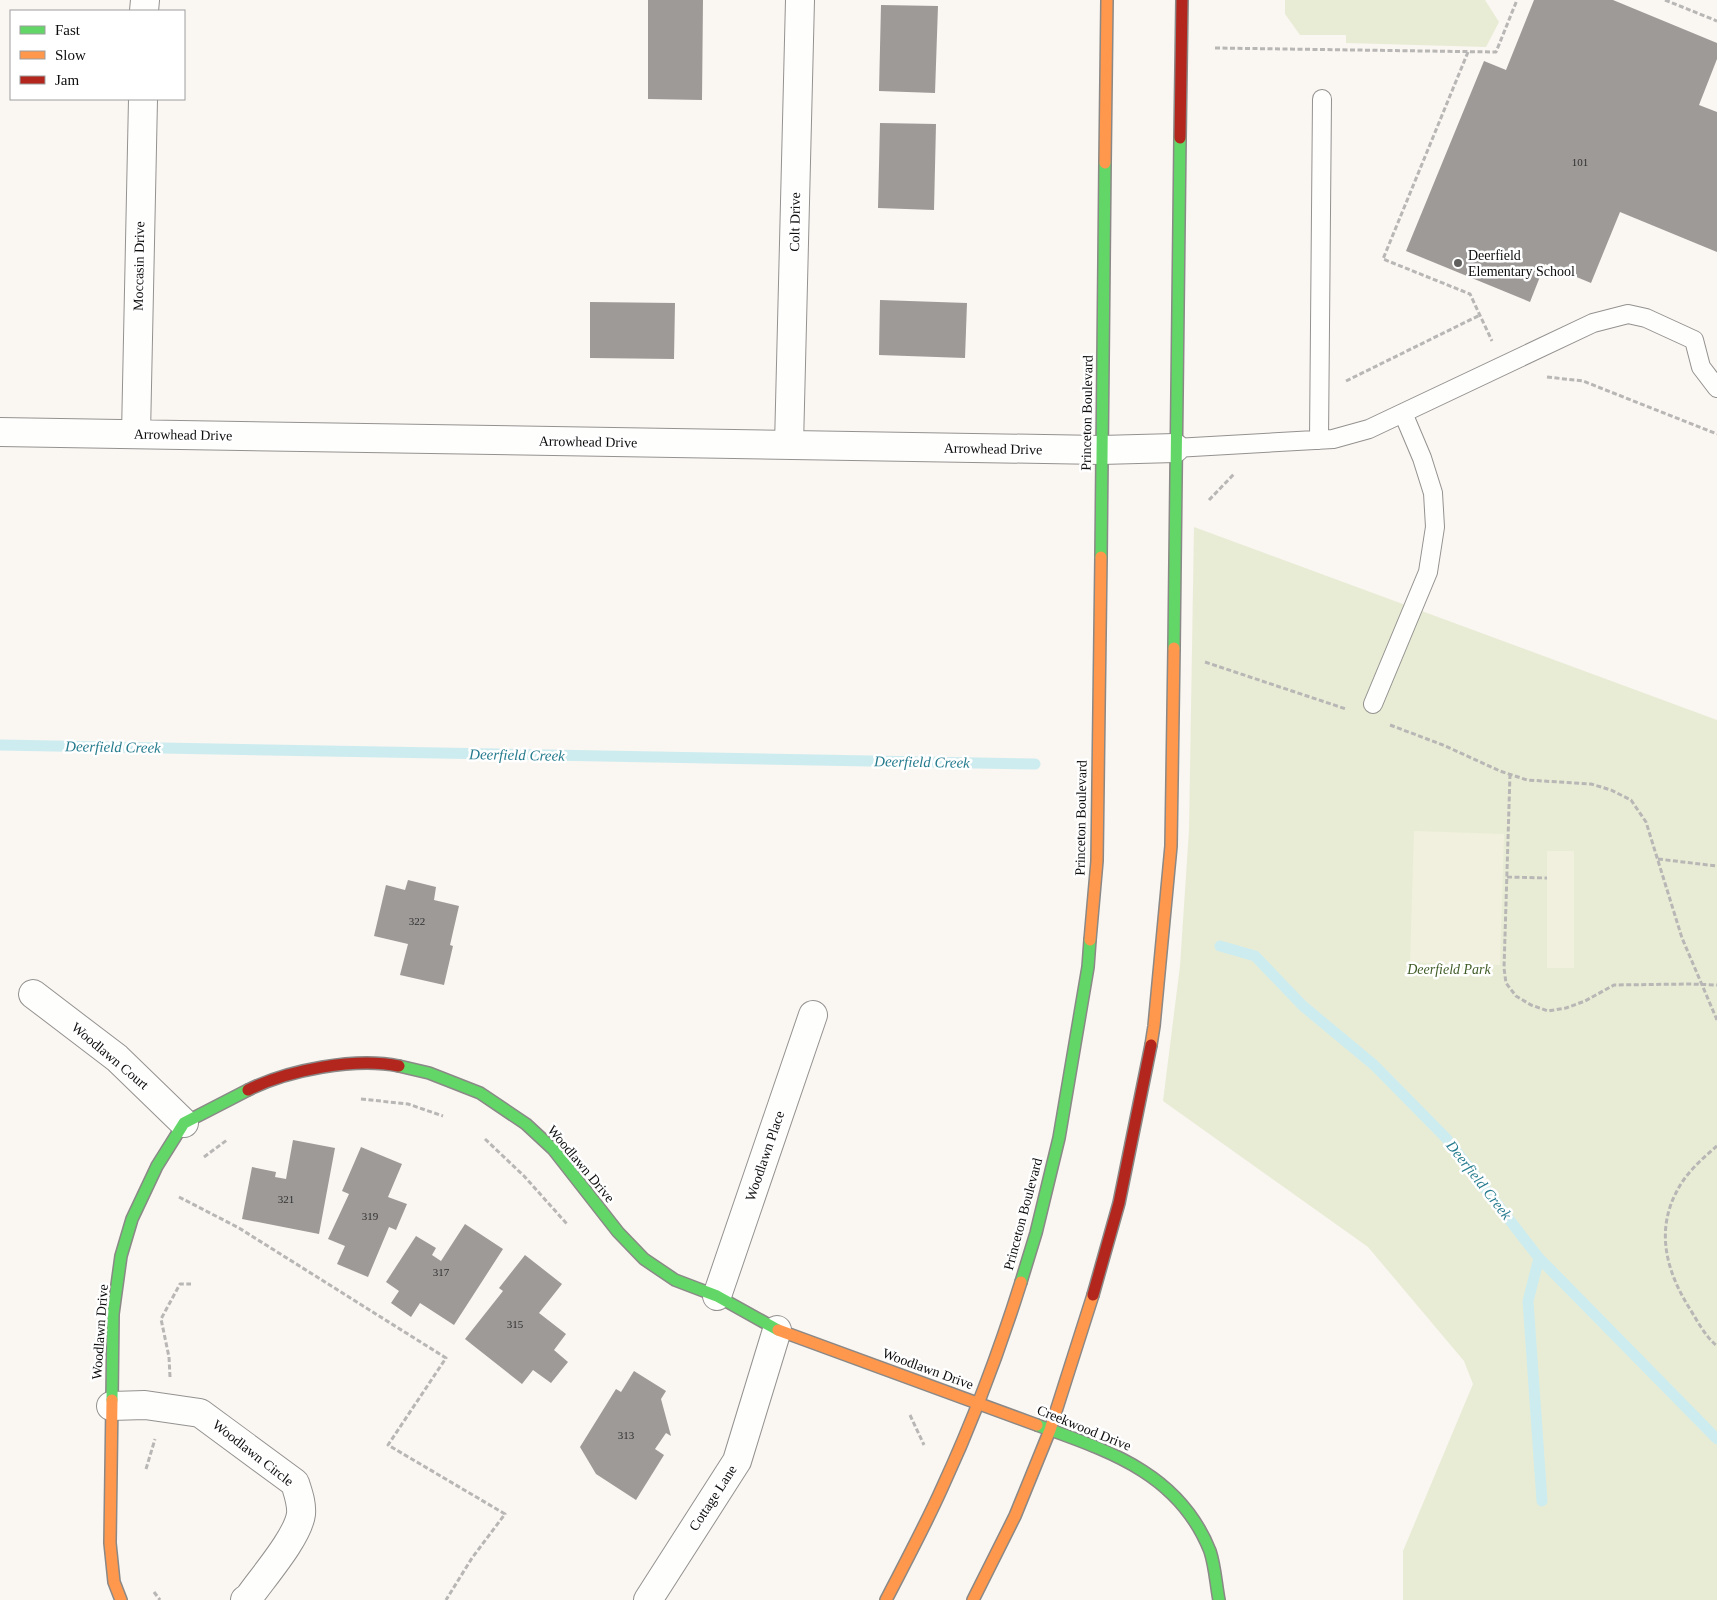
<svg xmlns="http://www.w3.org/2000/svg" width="1717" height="1600" viewBox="0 0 1717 1600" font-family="Georgia,serif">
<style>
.green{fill:#e9ecd5}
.pitch{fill:#f1f0de}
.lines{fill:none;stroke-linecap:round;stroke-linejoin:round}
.stream{stroke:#cdecef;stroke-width:11}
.building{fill:#9d9a98}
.lane-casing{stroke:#949290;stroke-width:20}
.street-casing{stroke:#949290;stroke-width:30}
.fast-casing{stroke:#8a8987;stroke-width:14}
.slow-casing{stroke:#8a8987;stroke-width:14}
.jam-casing{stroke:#8a8987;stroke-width:14}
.path{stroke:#b8b7b6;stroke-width:3;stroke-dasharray:5 2.5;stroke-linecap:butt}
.lane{stroke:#fefefd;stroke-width:18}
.street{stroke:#fefefd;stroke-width:28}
.fast{stroke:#63d668;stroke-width:11}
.slow{stroke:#ff974d;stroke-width:11}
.jam{stroke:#b3261e;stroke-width:11}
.poi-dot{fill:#605f5d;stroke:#fff;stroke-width:2}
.labels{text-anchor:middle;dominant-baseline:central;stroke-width:5;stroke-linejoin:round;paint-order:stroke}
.number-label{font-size:11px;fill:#313030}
.street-label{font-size:14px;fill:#0d0d0d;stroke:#fff}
.poi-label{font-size:14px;fill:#0d0d0d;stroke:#fff;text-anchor:start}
.park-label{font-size:14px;font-style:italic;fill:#3f5c26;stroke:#fff}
.water-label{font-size:15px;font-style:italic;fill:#267c8e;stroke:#fff}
</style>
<rect width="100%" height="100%" fill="#faf6f2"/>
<path class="green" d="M1285,0H1485L1499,22L1486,47L1346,43V35H1300L1285,14Z
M1194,527L1717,720V1600H1403V1551L1473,1384L1464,1361L1368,1247L1163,1101L1180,966L1189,830Z"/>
<path class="pitch" d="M1414,831L1504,834L1500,965L1410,962Z
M1547,851H1574V968H1547Z"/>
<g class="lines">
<path class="stream" d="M0,745L1035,764
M1220,946L1255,956L1303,1006L1374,1065L1446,1138L1539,1258L1717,1439
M1539,1258L1528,1301L1542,1501"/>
</g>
<path class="building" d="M648,0H703L702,100L648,99Z
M1534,0H1613L1717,43V59L1699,105L1717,112V252L1620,212L1591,283L1545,264L1530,302L1406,251L1484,61L1506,70Z
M881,5L938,6L935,93L879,91Z
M880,123L936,124L934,210L878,208Z
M880,300L967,303L965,358L879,355Z
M590,302L675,303L674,359L590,358Z
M408,880L436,887L434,900L459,906L450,945L453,946L444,985L400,975L408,944L374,936L386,885L405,890Z
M293,1140L335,1148L319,1234L242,1219L252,1167L276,1172L275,1177L286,1179Z
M361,1147L402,1164L388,1197L407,1204L396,1230L389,1227L368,1277L337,1264L345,1246L328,1239L349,1194L342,1191Z
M465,1224L503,1249L454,1325L420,1303L411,1317L391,1303L399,1291L386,1282L416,1236L436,1248L432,1255L441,1261Z
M525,1255L562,1284L539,1313L566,1334L554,1350L568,1362L551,1383L533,1370L522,1384L465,1339L503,1291L499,1288Z
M634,1371L666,1391L661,1399L671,1436L666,1433L655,1449L664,1455L636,1500L596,1474L580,1447L616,1389L621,1392Z"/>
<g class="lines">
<defs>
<path id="lane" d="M1319,440L1322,99
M1175,448L1333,439L1369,429L1593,323L1628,314L1646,318L1694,340L1701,367L1717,388
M1373,704L1428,572L1435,527L1433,493L1422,458L1403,413"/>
<path id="street" d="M144,11L145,0
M0,432L1101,450L1175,448
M136,434L143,99
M789,445L800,0
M33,994L117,1058L184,1123
M717,1296L813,1015
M111,1406L145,1405L200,1413L295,1483C298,1493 302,1503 301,1514C298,1537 263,1577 249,1597L245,1600
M648,1600L737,1461L777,1330"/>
<path id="fast" d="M1101,557L1105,163
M1174,648L1180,138
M399,1066L429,1073L480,1093L526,1124L553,1149L618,1232L644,1259L675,1280L717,1296L778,1330
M1021,1282L1036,1233L1059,1138L1088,967L1090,940
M112,1400L113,1314L121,1256L132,1219L157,1166L184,1123L248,1090
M1037,1425C1109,1451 1179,1473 1210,1551C1215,1566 1216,1584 1219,1600"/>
<path id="slow" d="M1105,163L1107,0
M1090,940L1097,861L1101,557
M1151,1045L1154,1026L1171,846L1174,648
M778,1330L1037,1425
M112,1400L110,1543L114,1582L121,1600
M886,1600C905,1563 925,1526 942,1488C973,1421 999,1352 1021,1282
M973,1600L1015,1516L1050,1430L1093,1295"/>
<path id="jam" d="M1180,138L1182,0
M248,1090C288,1070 355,1057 399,1066
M1093,1295L1119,1203L1151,1045"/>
</defs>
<use href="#lane" class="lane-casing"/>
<use href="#street" class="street-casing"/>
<use href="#fast" class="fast-casing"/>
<use href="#slow" class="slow-casing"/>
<use href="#jam" class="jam-casing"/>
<path class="path" d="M1665,0L1717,21
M1215,48L1496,52L1517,0
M1468,52L1383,259L1470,294L1492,341
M1547,377L1583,381L1717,434
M1346,381L1480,315
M1209,500L1234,474
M1205,662L1346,709
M1390,725L1443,745L1500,771L1527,780L1591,784L1611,790L1631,800L1646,822L1682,938L1717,1020
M1510,774L1504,968L1506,983L1516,996L1531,1005L1548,1011L1566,1008L1585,1001L1614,985L1689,984L1717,985
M1658,859L1717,866
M1507,877L1547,878
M361,1099L408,1104L443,1116
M485,1139L524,1176L567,1224
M1717,1146C1703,1158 1687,1172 1678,1189C1655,1230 1666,1271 1690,1309C1698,1322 1705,1336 1717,1346
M204,1157L227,1140
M179,1197L239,1228L446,1358L388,1445L505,1514L472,1558L446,1600
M170,1377L169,1357L161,1319L180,1284H191
M910,1415L924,1445
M146,1469L155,1439
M154,1592L160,1600"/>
<use href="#lane" class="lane"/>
<use href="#street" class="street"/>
<use href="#fast" class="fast"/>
<use href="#slow" class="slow"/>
<use href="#jam" class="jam"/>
</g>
<circle class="poi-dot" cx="1458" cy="263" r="5"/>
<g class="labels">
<g class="number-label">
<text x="1580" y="162">101</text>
<text x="417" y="921">322</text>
<text x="286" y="1199">321</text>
<text x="370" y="1216">319</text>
<text x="441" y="1272">317</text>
<text x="515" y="1324">315</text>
<text x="626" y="1435">313</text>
</g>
<g class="street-label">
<text transform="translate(795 222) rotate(-89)">Colt Drive</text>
<text transform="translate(139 266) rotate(-89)">Moccasin Drive</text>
<text transform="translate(1087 413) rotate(-89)">Princeton Boulevard</text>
<text transform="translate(183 435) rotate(1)">Arrowhead Drive</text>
<text transform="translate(588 442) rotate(1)">Arrowhead Drive</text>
<text transform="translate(993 449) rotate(1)">Arrowhead Drive</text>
<text transform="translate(1081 818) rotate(-89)">Princeton Boulevard</text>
<text transform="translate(110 1056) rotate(40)">Woodlawn Court</text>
<text transform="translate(765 1156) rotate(-71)">Woodlawn Place</text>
<text transform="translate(581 1164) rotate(50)">Woodlawn Drive</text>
<text transform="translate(1023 1214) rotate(-75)">Princeton Boulevard</text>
<text transform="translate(100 1332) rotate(-86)">Woodlawn Drive</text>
<text transform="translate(928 1369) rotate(20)">Woodlawn Drive</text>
<text transform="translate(1084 1428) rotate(22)">Creekwood Drive</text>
<text transform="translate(253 1453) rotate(38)">Woodlawn Circle</text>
<text transform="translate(713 1498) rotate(-57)">Cottage Lane</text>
</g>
<g class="poi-label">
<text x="1468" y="255">Deerfield<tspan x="1468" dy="16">Elementary School</tspan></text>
</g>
<g class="park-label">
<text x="1449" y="969">Deerfield Park</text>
</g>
<g class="water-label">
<text transform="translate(113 747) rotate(1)">Deerfield Creek</text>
<text transform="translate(517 755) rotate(1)">Deerfield Creek</text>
<text transform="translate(922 762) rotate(1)">Deerfield Creek</text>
<text transform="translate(1479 1180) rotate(52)">Deerfield Creek</text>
</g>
</g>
<rect x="10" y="10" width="175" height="90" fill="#ffffff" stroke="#9e9e9e"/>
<rect x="20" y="26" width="25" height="8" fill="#63d668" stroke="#9e9e9e"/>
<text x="55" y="35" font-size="15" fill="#0d0d0d">Fast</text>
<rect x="20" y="51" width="25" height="8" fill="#ff974d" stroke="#9e9e9e"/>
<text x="55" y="60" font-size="15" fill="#0d0d0d">Slow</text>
<rect x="20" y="76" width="25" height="8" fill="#b3261e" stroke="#9e9e9e"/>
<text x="55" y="85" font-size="15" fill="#0d0d0d">Jam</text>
</svg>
